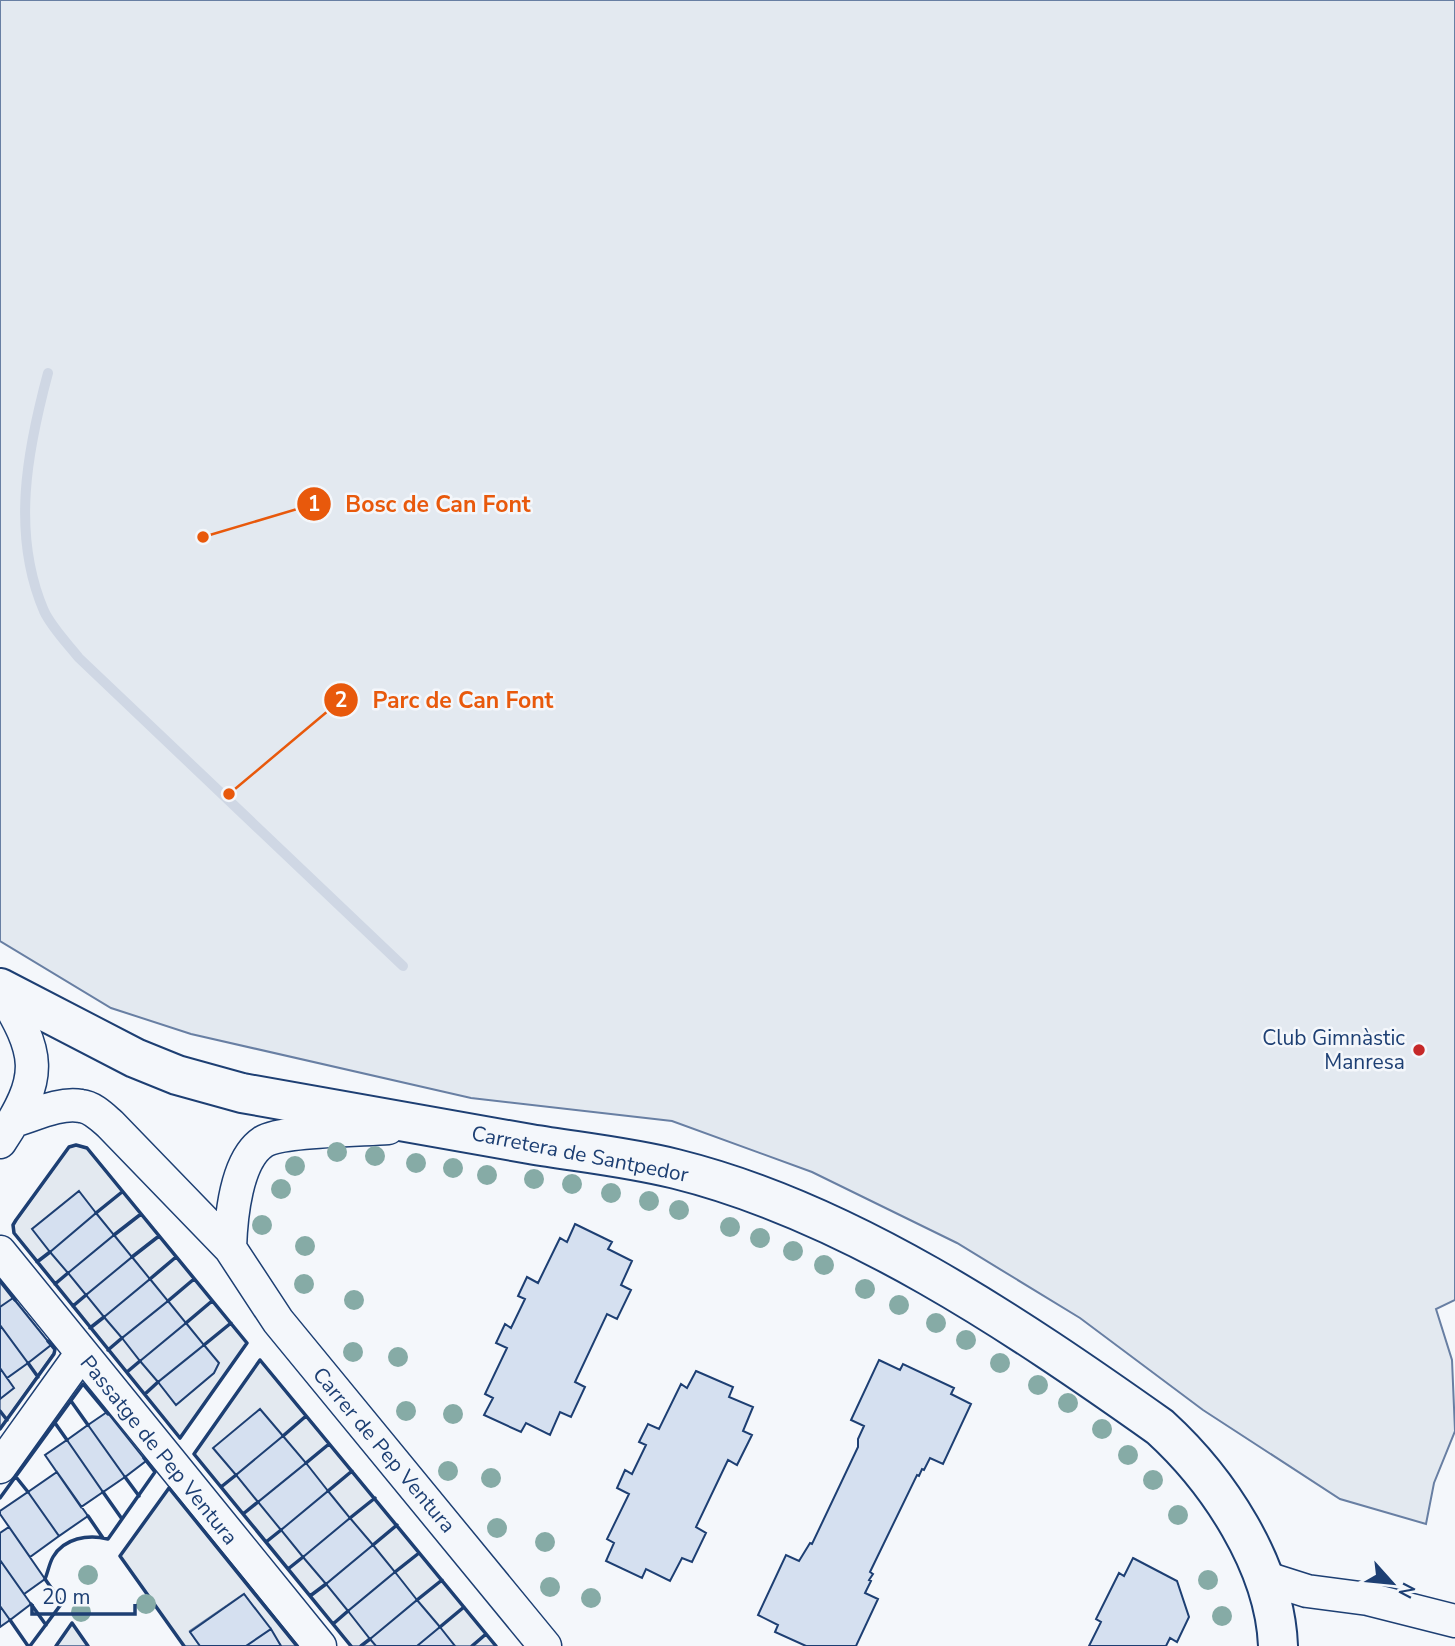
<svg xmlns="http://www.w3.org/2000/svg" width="1455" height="1646" viewBox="0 0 1455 1646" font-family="'Nunito Sans',sans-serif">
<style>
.green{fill:#e3e9f0;stroke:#687fa3;stroke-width:2}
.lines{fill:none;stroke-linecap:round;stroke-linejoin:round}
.stream{stroke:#cfd7e4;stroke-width:10}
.building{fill:#d5e0f0;stroke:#1d3f73;stroke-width:2}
.street-casing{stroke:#1d3f73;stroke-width:35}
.secondary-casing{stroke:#1d3f73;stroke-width:42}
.street{stroke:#f4f7fb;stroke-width:32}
.secondary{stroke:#f4f7fb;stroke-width:38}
.wall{stroke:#1d3f73;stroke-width:3.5}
.tree{fill:#86aba6}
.poi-dot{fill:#c62828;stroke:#f4f7fb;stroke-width:2.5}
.labels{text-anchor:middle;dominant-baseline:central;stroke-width:5;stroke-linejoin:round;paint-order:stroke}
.poi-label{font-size:21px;fill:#1d3f73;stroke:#f4f7fb;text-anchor:end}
.street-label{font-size:21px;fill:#1d3f73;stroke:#f4f7fb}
.leader{fill:none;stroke:#e8590c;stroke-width:2.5}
.callout-dot{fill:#e8590c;stroke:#f4f7fb;stroke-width:2.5}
.mark-label{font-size:21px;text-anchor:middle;font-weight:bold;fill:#fff}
.callout-label{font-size:23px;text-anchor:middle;font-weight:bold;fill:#e8590c;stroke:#f4f7fb;stroke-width:5;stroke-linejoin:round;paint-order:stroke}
</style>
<rect width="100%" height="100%" fill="#f4f7fb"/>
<path class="green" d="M0,0H1455V1300L1436,1309L1452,1360L1455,1431L1434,1483L1426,1524L1340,1499L1203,1410L1080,1318L957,1243L812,1172L672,1121L471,1098L191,1034L111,1008L0,941Z
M76,1145L87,1148L247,1343L180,1438L14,1233L13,1225L69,1147Z
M0,1281L55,1351L0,1429Z
M260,1360L496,1646H351L194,1454Z
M169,1488L297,1646H281L244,1594L190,1631L200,1646H184L120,1556Z
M72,1623L88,1646H56Z"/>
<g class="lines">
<path class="stream" d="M48,373C27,451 11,534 44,611C52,628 68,644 79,658L403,966"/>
</g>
<path class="building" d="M79,1191L96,1213L50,1252L32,1229Z
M96,1213L114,1235L68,1273L50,1252Z
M575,1224L612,1242L608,1249L632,1261L621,1285L631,1290L617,1319L607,1314L575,1382L585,1387L571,1417L560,1412L550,1435L526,1423L521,1432L484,1415L493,1398L485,1394L507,1348L496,1343L505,1324L511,1328L525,1299L518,1296L527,1277L538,1283L560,1238L567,1242Z
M114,1235L132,1257L86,1295L68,1273Z
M132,1257L150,1279L104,1317L86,1295Z
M150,1279L168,1301L122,1338L104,1317Z
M13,1298L51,1345L28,1363L0,1325V1307Z
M168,1301L186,1323L140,1361L122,1338Z
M186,1323L204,1345L158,1382L140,1361Z
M0,1325L28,1363L7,1378L0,1368Z
M204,1345L219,1363L214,1373L176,1405L158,1382Z
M879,1360L900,1370L903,1364L954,1388L951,1394L971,1404L943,1464L930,1458L924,1470L922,1469L919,1476L917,1475L870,1572L873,1574L869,1580L871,1581L865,1593L878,1599L856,1646H806L775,1632L778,1625L758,1615L786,1555L799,1561L810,1543L812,1544L858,1447V1439L864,1426L851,1420Z
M0,1368L14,1388L0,1399Z
M696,1371L733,1387L729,1397L753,1407L743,1431L752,1435L737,1465L728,1460L696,1527L706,1533L692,1562L682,1558L670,1581L646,1569L642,1578L606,1561L614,1543L607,1539L629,1494L617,1488L625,1470L632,1474L646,1445L639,1442L648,1424L659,1429L681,1384L687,1388Z
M260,1409L283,1436L236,1475L213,1448Z
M107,1412L146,1461L125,1477L88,1425Z
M88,1425L125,1477L103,1492L67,1440Z
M283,1436L306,1463L258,1502L236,1475Z
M67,1440L103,1492L81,1507L45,1455Z
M306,1463L328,1491L281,1530L258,1502Z
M57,1472L88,1516L59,1536L28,1492Z
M328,1491L350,1518L303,1557L281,1530Z
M28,1492L59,1536L30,1557L0,1514V1511Z
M350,1518L373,1545L326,1584L303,1557Z
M9,1527L45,1579L24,1594L0,1560V1533Z
M373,1545L395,1572L348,1611L326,1584Z
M1133,1558L1177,1581L1189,1617L1177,1642L1170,1638L1166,1646H1089L1101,1622L1096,1619L1119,1573L1124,1576Z
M0,1560L31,1604L10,1620L0,1606Z
M395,1572L417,1600L370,1639L348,1611Z
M244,1594L271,1629L246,1646H200L190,1632Z
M417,1600L440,1627L417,1646H376L370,1639Z
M0,1606L10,1620L0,1627Z
M440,1627L455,1646H417Z
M271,1629L281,1646H246Z"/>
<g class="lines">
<defs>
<path id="street" d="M14,1121C34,1115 60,1102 81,1106C92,1107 102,1117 110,1124L230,1248L278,1321L545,1646
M0,1142C45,1074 40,1055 0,988
M230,1248C231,1218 236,1160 263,1142C281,1130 363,1130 388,1128
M0,1252L320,1646
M0,1467L81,1354
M1263,1577L1307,1591L1368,1599L1455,1621"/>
<path id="secondary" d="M0,988L135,1058L177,1075L242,1093C338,1110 434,1127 530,1144C578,1152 628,1157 676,1169C849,1212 1016,1325 1160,1427C1218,1480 1275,1565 1278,1646"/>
</defs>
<use href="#street" class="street-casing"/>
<use href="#secondary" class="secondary-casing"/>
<use href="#street" class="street"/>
<use href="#secondary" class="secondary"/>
<path class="wall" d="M76,1145L87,1148L247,1343L180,1438L14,1233L13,1225L16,1220L69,1147Z
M96,1213L122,1192
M114,1235L141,1214
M132,1257L159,1236
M37,1262L50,1252
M150,1279L176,1257
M0,1281L15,1300
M55,1284L68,1273
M168,1301L194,1279
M73,1306L86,1295
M186,1323L212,1301
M90,1328L104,1317
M204,1345L231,1323
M108,1350L122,1338
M28,1363L38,1377
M127,1372L140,1361
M145,1394L158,1382
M71,1401L88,1425
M0,1411L7,1420
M55,1423L67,1440
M0,1429L54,1354L55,1349L48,1341
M283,1436L306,1416
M306,1463L329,1444
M16,1477L28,1492
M125,1477L139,1496
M221,1487L236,1475
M328,1491L352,1471
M103,1492L122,1519
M0,1498L83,1384L108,1414
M243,1514L258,1502
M88,1516L103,1538
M350,1518L375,1498
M266,1542L281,1530
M373,1545L397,1525
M288,1569L303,1557
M395,1572L419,1553
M310,1596L326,1584
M417,1600L442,1580
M31,1604L46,1625
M10,1620L28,1646
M333,1624L348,1611
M440,1627L464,1607
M30,1646L62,1603L45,1579C48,1572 49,1564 53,1557C64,1538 88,1534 108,1539L155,1472L144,1458
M56,1646L72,1623L88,1646
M184,1646L120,1556L169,1488L297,1646
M351,1646L194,1454L260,1360L496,1646
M361,1646L370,1639
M472,1646L486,1634"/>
</g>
<g class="tree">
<circle cx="337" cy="1152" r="10"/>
<circle cx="375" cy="1156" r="10"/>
<circle cx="416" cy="1163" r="10"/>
<circle cx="295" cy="1166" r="10"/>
<circle cx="453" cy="1168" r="10"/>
<circle cx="487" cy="1175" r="10"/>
<circle cx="534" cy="1179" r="10"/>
<circle cx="572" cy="1184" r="10"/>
<circle cx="281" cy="1189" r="10"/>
<circle cx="611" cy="1193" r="10"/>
<circle cx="649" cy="1201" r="10"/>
<circle cx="679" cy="1210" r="10"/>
<circle cx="262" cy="1225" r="10"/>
<circle cx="730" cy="1227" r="10"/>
<circle cx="760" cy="1238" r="10"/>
<circle cx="305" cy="1246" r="10"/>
<circle cx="793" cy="1251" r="10"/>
<circle cx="824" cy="1265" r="10"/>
<circle cx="304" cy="1284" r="10"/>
<circle cx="865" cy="1289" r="10"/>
<circle cx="354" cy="1300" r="10"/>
<circle cx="899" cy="1305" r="10"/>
<circle cx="936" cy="1323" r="10"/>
<circle cx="966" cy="1340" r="10"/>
<circle cx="353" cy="1352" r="10"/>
<circle cx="398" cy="1357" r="10"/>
<circle cx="1000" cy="1363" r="10"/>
<circle cx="1038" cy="1385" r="10"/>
<circle cx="1068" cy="1403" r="10"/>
<circle cx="406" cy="1411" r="10"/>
<circle cx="453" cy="1414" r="10"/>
<circle cx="1102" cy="1429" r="10"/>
<circle cx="1128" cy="1455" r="10"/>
<circle cx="448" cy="1471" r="10"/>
<circle cx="491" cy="1478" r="10"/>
<circle cx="1153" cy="1480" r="10"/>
<circle cx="1178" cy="1515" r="10"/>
<circle cx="497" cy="1528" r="10"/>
<circle cx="545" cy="1542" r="10"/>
<circle cx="88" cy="1575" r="10"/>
<circle cx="1208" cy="1580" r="10"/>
<circle cx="550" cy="1587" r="10"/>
<circle cx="591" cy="1598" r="10"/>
<circle cx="146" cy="1604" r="10"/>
<circle cx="81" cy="1612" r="10"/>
<circle cx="1222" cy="1616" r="10"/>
</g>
<circle class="poi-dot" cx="1419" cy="1050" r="7"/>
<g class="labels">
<g class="poi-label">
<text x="1405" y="1038">Club Gimnàstic<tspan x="1405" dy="24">Manresa</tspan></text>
</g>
<g class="street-label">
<text transform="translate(580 1154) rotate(11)">Carretera de Santpedor</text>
<text transform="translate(159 1450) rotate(51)">Passatge de Pep Ventura</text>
<text transform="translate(384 1450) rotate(50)">Carrer de Pep Ventura</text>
</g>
</g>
<path class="leader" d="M203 537L314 504M229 794L341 700"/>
<g class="callout-dot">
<circle cx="203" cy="537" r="7"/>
<circle cx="229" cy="794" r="7"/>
<circle cx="314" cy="504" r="18"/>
<circle cx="341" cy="700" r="18"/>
</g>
<g class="mark-label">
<text x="314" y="511">1</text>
<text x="341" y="707">2</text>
</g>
<g class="callout-label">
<text x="438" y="512">Bosc de Can Font</text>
<text x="463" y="708">Parc de Can Font</text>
</g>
<g transform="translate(1392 1583) rotate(117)" stroke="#f4f7fb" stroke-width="5" paint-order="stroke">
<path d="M0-5L12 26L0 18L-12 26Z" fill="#1d3f73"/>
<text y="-10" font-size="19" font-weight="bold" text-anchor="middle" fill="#1d3f73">N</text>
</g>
<path d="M32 1604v10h103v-10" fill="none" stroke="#1d3f73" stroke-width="3.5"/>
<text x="42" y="1604" font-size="21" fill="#1d3f73" stroke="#f4f7fb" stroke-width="5" paint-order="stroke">20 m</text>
</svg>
